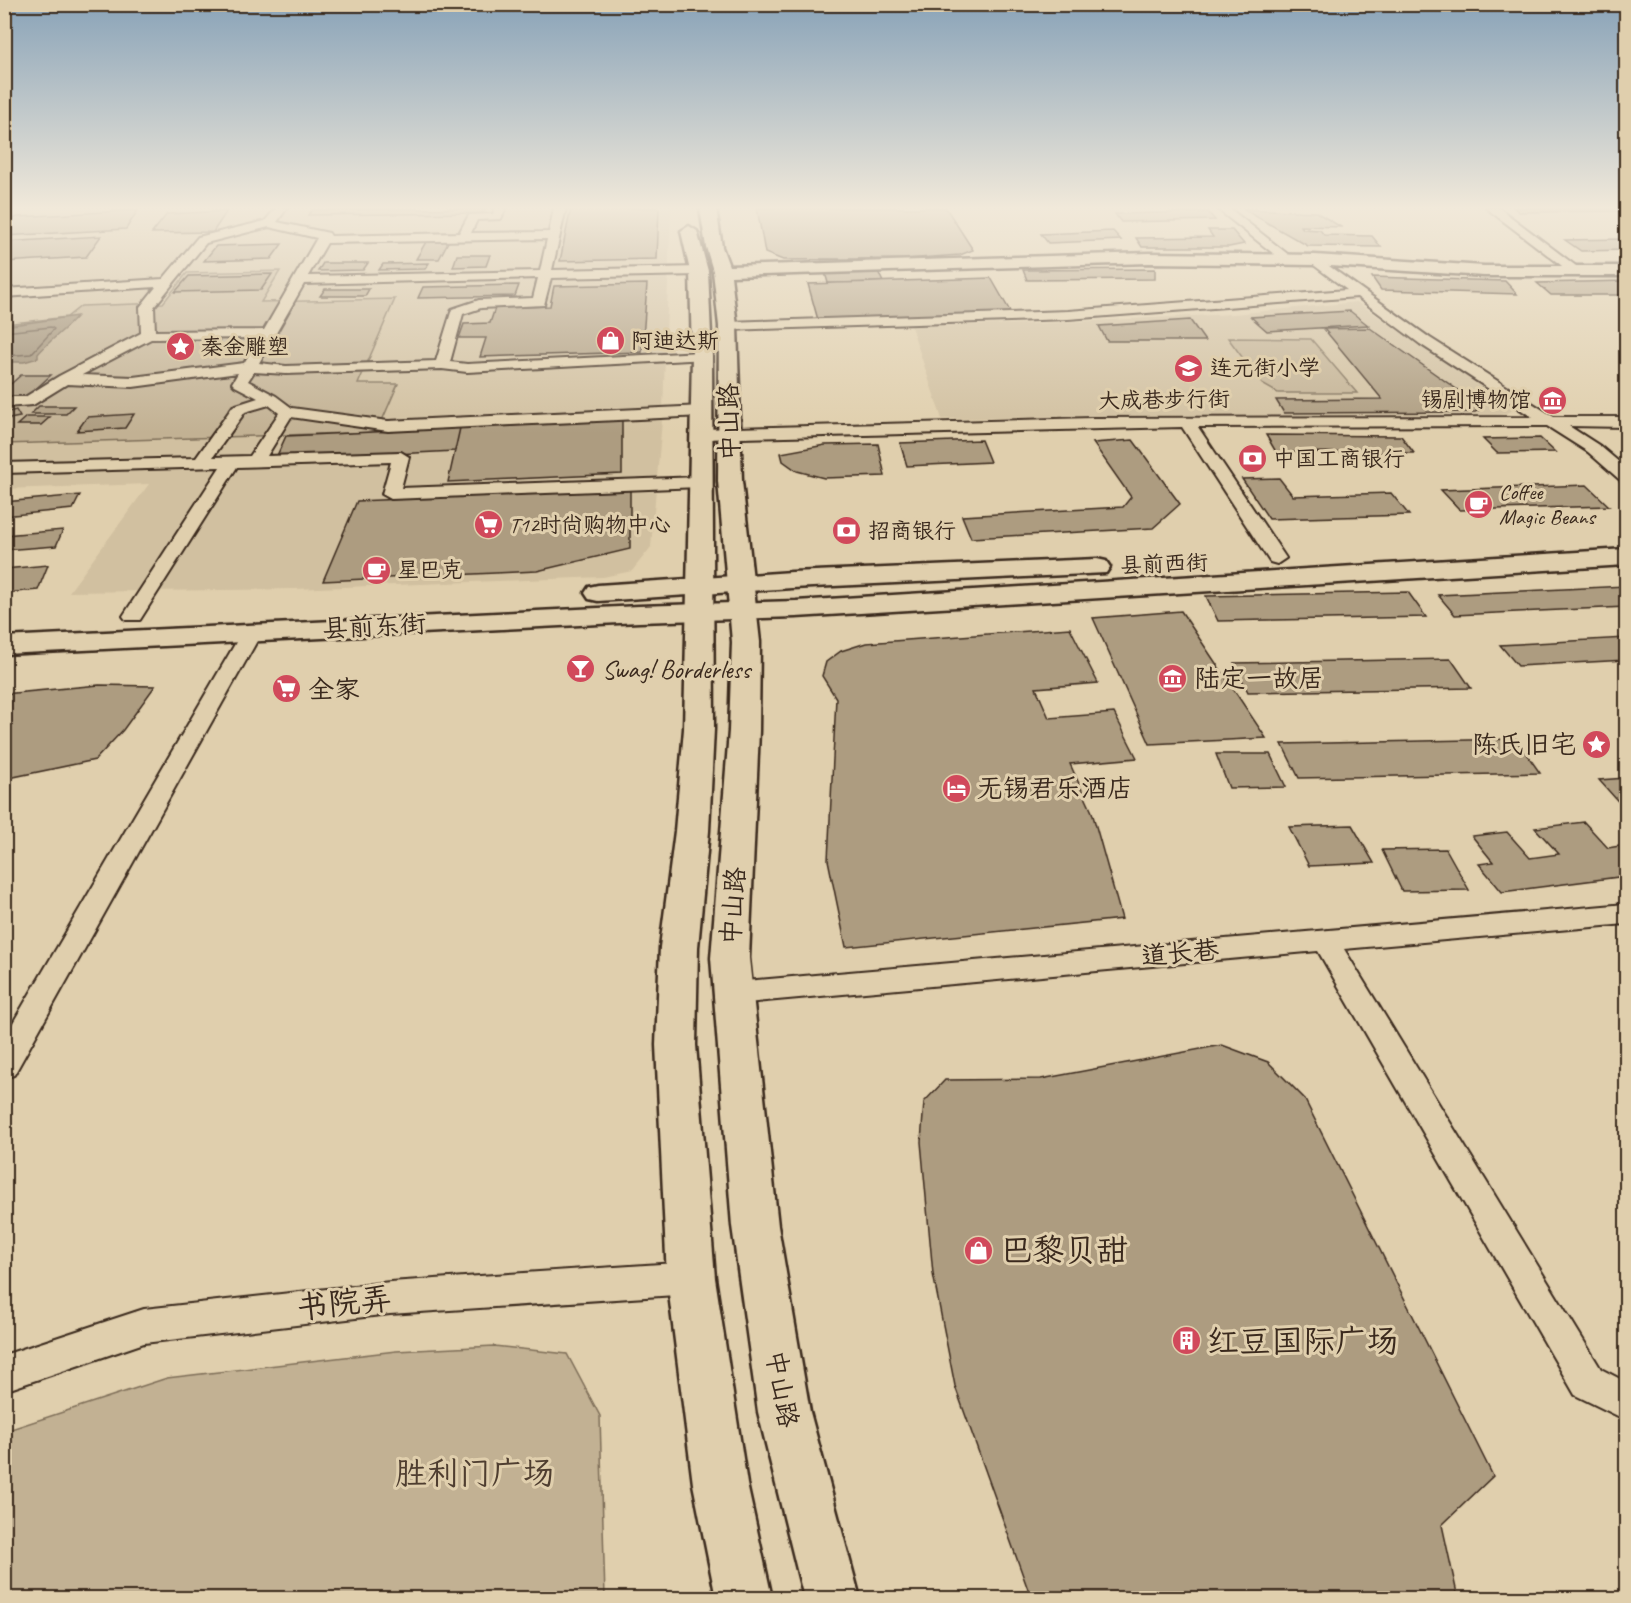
<svg xmlns="http://www.w3.org/2000/svg" width="1631" height="1603" viewBox="0 0 1631 1603" font-family="Caveat,'LXGW WenKai TC',sans-serif">
<style>
.built{fill:#d1c0a0}
.green{fill:#c2b193;stroke:#7e6e58;stroke-width:1.5}
.water{fill:#9a8a71;stroke:#746450;stroke-width:1.5}
.lines{fill:none;stroke-linecap:round;stroke-linejoin:round}
.shore{stroke:#61503f;stroke-width:1.5}
.building{fill:#ad9c80;stroke:#3b2a1e;stroke-width:1.5}
.street-casing{stroke:#3b2a1e;stroke-width:4}
.secondary-casing{stroke:#3b2a1e;stroke-width:5}
.primary-casing{stroke:#3b2a1e;stroke-width:5}
.street{fill:#e0cfad;fill-rule:evenodd}
.secondary{fill:#e0cfad;fill-rule:evenodd}
.primary{fill:#e0cfad;fill-rule:evenodd}
.labels{text-anchor:middle;dominant-baseline:central;stroke-width:6;stroke-linejoin:round;paint-order:stroke}
.far-poi-label{font-size:22px;fill:#3b2a1e;stroke:#e0cfad;text-anchor:start}
.far-street-label{font-size:22px;fill:#3b2a1e;stroke:#e0cfad}
.street-label{font-size:26px;fill:#3b2a1e;stroke:#e0cfad}
.poi-label{font-size:26px;fill:#3b2a1e;stroke:#e0cfad;text-anchor:start}
.near-poi-label{font-size:32px;fill:#3b2a1e;stroke:#e0cfad;text-anchor:start}
.near-street-label{font-size:32px;fill:#3b2a1e;stroke:#e0cfad}
.near-park-label{font-size:32px;fill:#4f3e30;stroke:#e0cfad}
</style>
<rect width="100%" height="100%" fill="#e0cfad"/>
<filter id="ink" filterUnits="userSpaceOnUse"><feTurbulence type="fractalNoise" baseFrequency=".0167" numOctaves="2"/><feDisplacementMap in="SourceGraphic" scale="12" xChannelSelector="R" yChannelSelector="G"/><feConvolveMatrix kernelMatrix="1 2 1 2 8 2 1 2 1" color-interpolation-filters="sRGB"/></filter>
<g filter="url(#ink)">
<path class="built" d="M89,208H671L663,409L651,547L632,571L603,577L294,589L69,592L149,484L5,489V444L377,432L358,384L394,299L260,302L279,271L163,303L81,306L67,317L5,324V215Z
M1357,302L1515,410L1497,416L1189,415L942,419L911,326L1026,324L1234,314Z"/>
<path class="green" d="M280,271L261,302L395,299L358,384H398L377,432L5,444V324L67,317L81,306L163,303L187,273Z
M1228,338L1311,339L1357,393H1278L1262,384Z
M494,1346L567,1354L600,1416L605,1598H5V1431L167,1378L396,1351Z"/>
<path class="water" d="M77,316C65,330 50,340 38,354V358L24,362H5V326Z"/>
<g class="lines">
<path class="shore" d="M4,332L51,327L54,329L31,354L4,356"/>
</g>
<path class="building" d="M486,208L483,213L308,215L312,210Z
M571,208H659L657,259L560,261Z
M757,208H946L973,250L960,255L904,259L783,260L765,253Z
M1514,208H1626V211L1519,212Z
M1243,209L1316,212L1341,227L1301,226L1303,229L1320,230L1324,235L1372,236L1381,247L1308,246Z
M138,210L126,229L4,236V221L18,217Z
M227,211L213,232L152,233L167,214Z
M1208,212L1215,220L1121,222L1115,214Z
M1208,230H1232L1244,244L1229,247H1142L1136,238L1213,237Z
M1113,231L1121,240L1048,243L1041,234Z
M101,236L86,257L4,262V242Z
M1625,239L1626,250L1581,251L1565,240Z
M427,240H449L439,259H416Z
M282,244L271,259L204,261L216,246Z
M457,255H490L486,266L453,267Z
M821,259H872L883,282L828,283Z
M323,263H368L363,270L318,271Z
M429,263L425,269L379,270L383,264Z
M1155,269V279L1027,280L1023,270Z
M272,274L261,290L175,292L189,276Z
M1372,277L1505,281L1517,294L1381,290Z
M991,278L1011,313L818,320L808,284Z
M1626,281V295H1551L1537,283Z
M647,284L642,352L480,357L486,338H459L464,324L490,323L495,308L550,306L554,286Z
M519,285L515,296L418,298L423,287Z
M325,289H369L365,296H320Z
M1350,311L1368,325L1267,331L1251,317Z
M1190,320L1205,341H1107L1099,326Z
M1370,328L1479,405L1481,409L1475,412L1284,413L1276,400L1382,399L1324,329Z
M21,375H51L28,396H4V390Z
M39,406H74L66,414H31Z
M16,410L20,417L4,420V413Z
M134,414L125,428L77,431L87,417Z
M26,417H50L41,425H17Z
M622,420V474L448,482L460,428Z
M460,428L455,451L275,460L286,436Z
M1266,435L1401,436L1414,453L1276,452Z
M1540,438L1555,452L1497,453L1483,439Z
M981,440L990,462L907,466L900,443Z
M1133,440L1180,504L1153,528L971,538L962,516L1123,507L1131,497L1093,443Z
M878,444L885,476L824,478L797,471L783,461L781,453L825,445Z
M1279,478L1293,496L1391,493L1409,515L1269,519L1242,479Z
M1587,485L1609,506L1460,510L1441,490Z
M630,489V549L537,571L323,581L357,501Z
M80,495L73,509L4,516V502Z
M63,530L56,546L4,550V535Z
M48,565L38,590L4,593V569Z
M1626,586V607L1455,615L1438,595Z
M1408,592L1426,617L1218,621L1206,596Z
M1181,611L1266,738L1150,744L1093,618Z
M1070,628L1098,683L1036,688L1049,718L1114,713L1137,758L1070,764L1092,812L1122,919L846,947L828,860L836,698L822,676L826,662L841,651L866,643Z
M1626,638V660L1518,666L1500,645Z
M1451,659L1471,688L1248,692L1234,663Z
M99,685L155,686L123,730L95,760L4,779V694Z
M1516,739L1540,773L1299,778L1282,744Z
M1216,754H1270L1286,787L1229,788Z
M1626,778V808H1624L1599,780Z
M1584,822L1608,848L1626,845V876L1502,892L1479,864L1493,862L1472,836L1507,832L1530,858L1559,854L1535,828Z
M1352,825L1374,863L1309,866L1289,827Z
M1446,849L1469,890L1402,891L1382,850Z
M1222,1045L1268,1062L1304,1098L1493,1476L1442,1525L1458,1598H1031L955,1386L933,1274L921,1142L924,1102L945,1080L1041,1079Z"/>
<g class="lines">
<defs>
<path id="street" d="M276,208H287L277,222L329,233L331,236L459,233L469,215L493,214L495,208H506L501,219L477,220L471,233L549,232L554,208H566L552,270L699,267L705,271L699,275L551,278L544,305L481,308L463,314L450,362L467,364L702,352L709,356L707,359L467,372L442,369L286,374L254,372L248,381L276,396L292,408L388,421L703,406L711,411L703,416L388,431L291,417L267,456L401,452L409,457L401,488L700,477L709,482L700,487L391,499L382,494L391,462L237,467L140,620H126L123,616L220,467L4,473V463L196,458L233,406L258,398L235,386L232,383L238,373L133,387L67,384L33,405L4,407V397H25L59,376L141,333L140,307L156,287L4,297V289L163,279L198,237L265,221ZM269,227L317,238L264,330L155,331L154,307L206,243ZM547,239L540,271L308,276L327,243ZM538,278L533,298L479,300L452,309L436,361L286,366L259,363L304,284ZM259,338L244,363L133,377L82,375L151,339ZM269,405L279,413L250,456L213,457L245,412Z
M1216,208H1229L1294,259L1292,262H1284Z
M1486,208H1499L1584,272L1582,275H1574Z
M1315,256L1430,338L1554,417H1626V427L1569,426L1600,446L1626,468V481L1620,480L1588,452L1547,426L1198,427L1286,558L1277,564L1270,562L1182,427L702,439L694,434L702,429L1092,418L1532,417L1420,344L1357,297L1068,319L728,330L721,326L728,322L1068,311L1347,290L1311,263V257Z
M252,626L259,628L262,632L14,1075L4,1078V1038L242,632L245,628Z
M1626,904V924L1344,949L1601,1369L1626,1382V1420L1575,1395L1318,951L734,1004L724,1001L720,993L724,985L734,982Z
M691,1262L703,1267L708,1278L703,1289L691,1294L390,1314L144,1343L4,1391V1355L144,1309L390,1282Z"/>
<path id="secondary" d="M700,208H716L722,247L729,266L1149,253L1315,255L1484,266H1626V276H1484L1315,265L1149,263L731,276L737,326L742,481L760,642L759,731L749,958L778,1226L810,1412L860,1598H804L758,1412L732,1226L711,958L729,731L732,642L718,481L719,326L713,271L706,247Z
M689,226L697,231L708,271L712,356L714,729L709,831L698,947L696,1045L715,1278L747,1484L772,1598H716L693,1484L667,1278L656,1045L660,947L675,831L684,729L692,356L690,271L681,231Z"/>
<path id="primary" d="M1626,549V565L796,617L639,622L4,654V637L639,606L796,601Z
M1097,559L1106,561L1110,567L1106,573L792,588L598,601L589,599L585,593L589,587L598,585L792,572Z"/>
</defs>
<use href="#street" class="street-casing"/>
<use href="#secondary" class="secondary-casing"/>
<use href="#primary" class="primary-casing"/>
<use href="#street" class="street"/>
<use href="#secondary" class="secondary"/>
<use href="#primary" class="primary"/>
</g>
</g>
<linearGradient id="sky" x2="0" y2="1"><stop stop-color="#89a3b8"/><stop offset="0.48" stop-color="#f1e9da"/><stop offset="1" stop-color="#f1e9da" stop-opacity="0"/></linearGradient>
<rect width="1631" height="433" fill="url(#sky)"/>
<defs>
<symbol id="shop-disc" viewBox="-11 -11 22 22"><circle r="9.5" fill="#d1495b" stroke="#e0cfad"/><path d="M-5-2.5h2.3a2.7 3.5 0 0 1 5.4 0H5L5.5 6h-11ZM-1.5-2.5h3a1.5 2.3 0 0 0-3 0Z" fill="#fff"/></symbol>
<symbol id="sight-disc" viewBox="-11 -11 22 22"><circle r="9.5" fill="#d1495b" stroke="#e0cfad"/><path d="M0-6L1.8-2.2L6-1.7L2.9 1.2L3.7 5.4L0 3.3L-3.7 5.4L-2.9 1.2L-6-1.7L-1.8-2.2Z" fill="#fff"/></symbol>
<symbol id="school-disc" viewBox="-11 -11 22 22"><circle r="9.5" fill="#d1495b" stroke="#e0cfad"/><path d="M0-5L7-2L0 1L-7-2ZM-4 1L0 2.5L4 1V4Q0 6-4 4Z" fill="#fff"/></symbol>
<symbol id="museum-disc" viewBox="-11 -11 22 22"><circle r="9.5" fill="#d1495b" stroke="#e0cfad"/><path d="M0-6L6-3V-2H-6V-3ZM-5-1h2V3h-2ZM-1-1h2V3h-2ZM3-1h2V3H3ZM-6 4H6V6H-6Z" fill="#fff"/></symbol>
<symbol id="bank-disc" viewBox="-11 -11 22 22"><circle r="9.5" fill="#d1495b" stroke="#e0cfad"/><path d="M-6-4H6V4H-6ZM0-2.3a2.3 2.3 0 1 0 0 4.6a2.3 2.3 0 1 0 0-4.6Z" fill="#fff"/></symbol>
<symbol id="cafe-disc" viewBox="-11 -11 22 22"><circle r="9.5" fill="#d1495b" stroke="#e0cfad"/><path d="M-5.5-4.5H6V0H3Q3 3.5 0 3.5H-2.5Q-5.5 3.5-5.5 0ZM3-3.2v2h1.7v-2ZM-6 4.5H4V6H-6Z" fill="#fff"/></symbol>
<symbol id="supermarket-disc" viewBox="-11 -11 22 22"><circle r="9.5" fill="#d1495b" stroke="#e0cfad"/><path d="M-6-5.5h2.5l.6 2H6L4.5 2H-2.5L-4.4-4H-6ZM-1.5 3.2a1.3 1.3 0 1 0 .1 0ZM3 3.2a1.3 1.3 0 1 0 .1 0Z" fill="#fff"/></symbol>
<symbol id="bar-disc" viewBox="-11 -11 22 22"><circle r="9.5" fill="#d1495b" stroke="#e0cfad"/><path d="M-6-5H6L.8 .8V4.5H3.5V6h-7V4.5H-.8V.8Z" fill="#fff"/></symbol>
<symbol id="hotel-disc" viewBox="-11 -11 22 22"><circle r="9.5" fill="#d1495b" stroke="#e0cfad"/><path d="M-6-4.5h1.5V1H6V5H4.5V3h-9V5H-6ZM-4 0a1.8 1.8 0 1 1 3.6 0ZM.5 0V-2.5h3Q6-2.5 6 0Z" fill="#fff"/></symbol>
<symbol id="building-disc" viewBox="-11 -11 22 22"><circle r="9.5" fill="#d1495b" stroke="#e0cfad"/><path d="M-4-6H4V6H1V3H-1V6H-4ZM-2.5-4.3h1.7v1.8h-1.7ZM.8-4.3h1.7v1.8H.8ZM-2.5-1h1.7V.8h-1.7ZM.8-1h1.7V.8H.8Z" fill="#fff"/></symbol>
</defs>
<g fill-rule="evenodd">
<use href="#shop-disc" x="594" y="324" width="33" height="33"/>
<use href="#sight-disc" x="164" y="330" width="33" height="33"/>
<use href="#school-disc" x="1172" y="352" width="33" height="33"/>
<use href="#museum-disc" x="1536" y="384" width="33" height="33"/>
<use href="#bank-disc" x="1236" y="442" width="33" height="33"/>
<use href="#cafe-disc" x="1462" y="488" width="33" height="33"/>
<use href="#supermarket-disc" x="472" y="508" width="33" height="33"/>
<use href="#bank-disc" x="830" y="514" width="33" height="33"/>
<use href="#cafe-disc" x="360" y="554" width="33" height="33"/>
<use href="#bar-disc" x="564" y="652" width="33" height="33"/>
<use href="#museum-disc" x="1156" y="662" width="33" height="33"/>
<use href="#supermarket-disc" x="270" y="672" width="33" height="33"/>
<use href="#sight-disc" x="1580" y="728" width="33" height="33"/>
<use href="#hotel-disc" x="940" y="772" width="33" height="33"/>
<use href="#shop-disc" x="962" y="1234" width="33" height="33"/>
<use href="#building-disc" x="1170" y="1324" width="33" height="33"/>
</g>
<g class="labels">
<g class="far-poi-label">
<text x="631" y="341">阿迪达斯</text>
<text x="201" y="347">秦金雕塑</text>
<text x="1210" y="368">连元街小学</text>
<text x="1531" y="400" text-anchor="end">锡剧博物馆</text>
<text x="1273" y="459">中国工商银行</text>
<text x="1499" y="492">Coffee<tspan x="1499" dy="25">Magic Beans</tspan></text>
<text x="509" y="525">T12时尚购物中心</text>
<text x="868" y="531">招商银行</text>
<text x="397" y="570">星巴克</text>
</g>
<g class="far-street-label">
<text transform="translate(1164 400) rotate(-1)">大成巷步行街</text>
<text transform="translate(1164 564) rotate(-2)">县前西街</text>
</g>
<g class="street-label">
<text transform="translate(729 422) rotate(-91)">中山路</text>
<text transform="translate(374 626) rotate(-3)">县前东街</text>
<text transform="translate(733 906) rotate(-86)">中山路</text>
<text transform="translate(1180 953) rotate(-5)">道长巷</text>
<text transform="translate(782 1389) rotate(80)">中山路</text>
</g>
<g class="poi-label">
<text x="602" y="669">Swag! Borderless</text>
<text x="1194" y="678">陆定一故居</text>
<text x="308" y="689">全家</text>
<text x="1576" y="744" text-anchor="end">陈氏旧宅</text>
<text x="977" y="788">无锡君乐酒店</text>
</g>
<g class="near-poi-label">
<text x="1000" y="1250">巴黎贝甜</text>
<text x="1207" y="1341">红豆国际广场</text>
</g>
<g class="near-street-label">
<text transform="translate(344 1303) rotate(-6)">书院弄</text>
</g>
<g class="near-park-label">
<text x="475" y="1473">胜利门广场</text>
</g>
</g>
<rect width="1631" height="1603" fill="none" stroke="#e0cfad" stroke-width="24"/>
<rect x="12" y="12" width="1607" height="1579" fill="none" stroke="#3b2a1e" stroke-width="2" filter="url(#ink)"/>
</svg>
